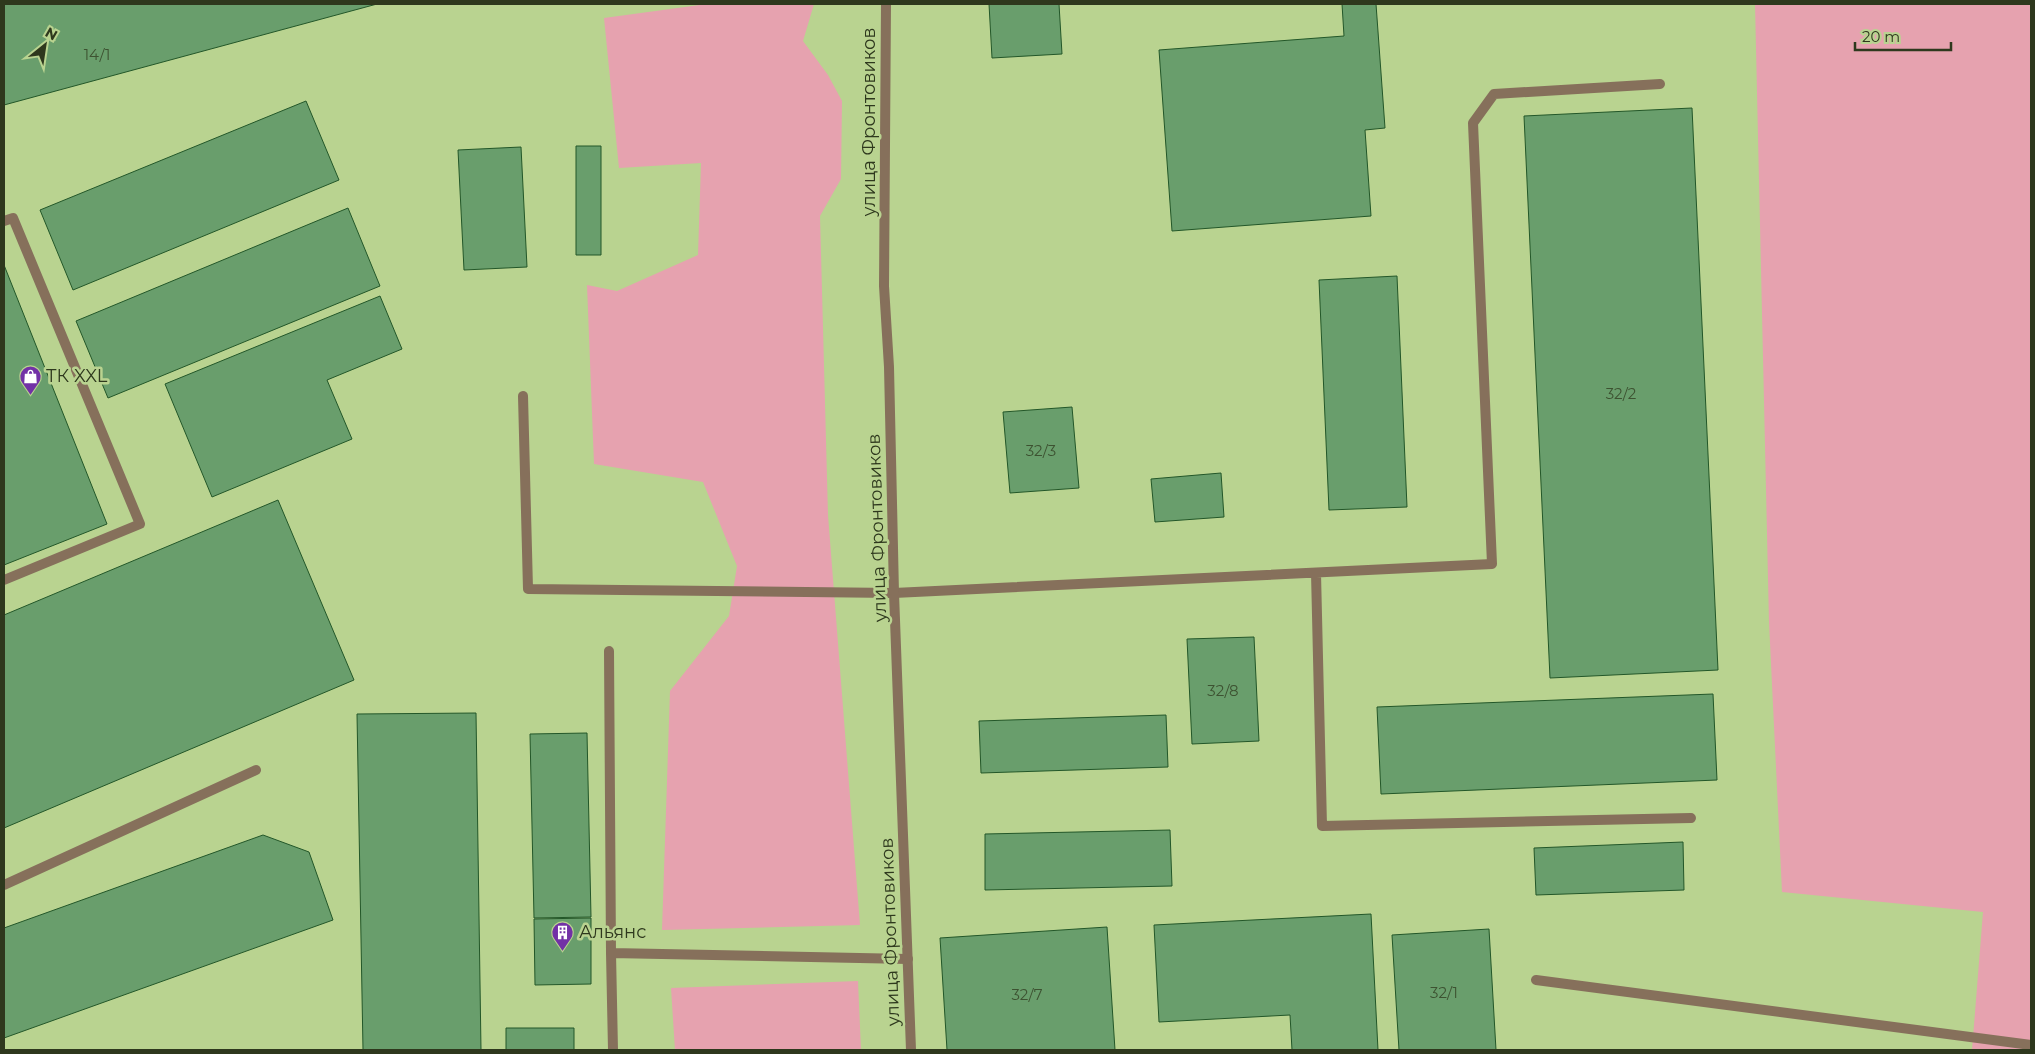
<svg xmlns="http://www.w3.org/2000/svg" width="2035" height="1054" viewBox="0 0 2035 1054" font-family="Montserrat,sans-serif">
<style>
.green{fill:#e6a2af}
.building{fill:#699e6c;stroke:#235729}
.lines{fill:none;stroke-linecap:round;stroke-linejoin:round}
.service{stroke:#86705b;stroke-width:10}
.minor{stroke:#86705b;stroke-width:10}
.labels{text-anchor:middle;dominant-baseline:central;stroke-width:5;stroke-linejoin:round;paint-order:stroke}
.number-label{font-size:15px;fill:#3d5231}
.street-label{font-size:18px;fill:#2e381d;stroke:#b9d390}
.poi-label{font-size:18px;fill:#2e381d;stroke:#b9d390;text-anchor:start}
</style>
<rect width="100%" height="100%" fill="#b9d390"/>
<path class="green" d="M707,4H814L803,41L828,75L842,101L841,179L820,216L828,515L860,925L662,930L670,691L729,616L737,566L703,482L594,464L587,285L617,291L698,255L701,163L619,168L604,18Z
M1755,4H2031V1050H1972L1983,912L1782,892L1769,622Z
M858,981L861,1050H675L671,988Z"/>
<path class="building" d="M4,4H377L4,105Z
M989,4H1059L1062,54L992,58Z
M1342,4H1376L1385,128L1365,130L1371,216L1172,231L1159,50L1344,36Z
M306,101L339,180L73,290L40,210Z
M1692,108L1718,670L1550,678L1524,116Z
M576,146H601V255H576Z
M521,147L527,267L464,270L458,150Z
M348,208L380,286L108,398L76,321Z
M4,265L107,524L4,565Z
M1397,276L1407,507L1329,510L1319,280Z
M380,296L402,349L327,380L352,439L212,497L165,384Z
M1072,407L1079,488L1010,493L1003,412Z
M1221,473L1224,517L1155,522L1151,479Z
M278,500L354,680L4,828V615Z
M1254,637L1259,741L1192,744L1187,639Z
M1713,694L1717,780L1381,794L1377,707Z
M476,713L481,1050H363L357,714Z
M1166,715L1168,767L981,773L979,721Z
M587,733L591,917L534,918L530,734Z
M1170,830L1172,886L985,890V834Z
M263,835L309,852L333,920L4,1038V928Z
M1683,842L1684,890L1536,895L1534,848Z
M1371,914L1378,1050H1292L1290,1015L1159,1022L1154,925Z
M591,918V984L535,985L534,919Z
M1107,927L1115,1050H947L940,938Z
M1489,929L1496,1050H1399L1392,935Z
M506,1028H574V1050H506Z"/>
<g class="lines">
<path class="service" d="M4,221L13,218L140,524L4,580
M523,396L528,589L894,593L1492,564L1473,123L1494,94L1660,84
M1316,573L1322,826L1691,818
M609,651L611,953
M4,885L256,770
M1536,980L2031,1045
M613,1050L611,953L908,959"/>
<path class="minor" d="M886,4L884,286L889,367L894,593L911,1050"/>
</g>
<defs>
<symbol id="shop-pin" viewBox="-11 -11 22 30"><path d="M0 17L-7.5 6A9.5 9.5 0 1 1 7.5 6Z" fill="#7231a6" stroke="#b9d390"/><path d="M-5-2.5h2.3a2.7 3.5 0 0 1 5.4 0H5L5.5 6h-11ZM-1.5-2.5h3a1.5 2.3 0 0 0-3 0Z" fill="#fff"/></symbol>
<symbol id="building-pin" viewBox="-11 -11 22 30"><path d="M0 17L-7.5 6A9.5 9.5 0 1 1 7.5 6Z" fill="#7231a6" stroke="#b9d390"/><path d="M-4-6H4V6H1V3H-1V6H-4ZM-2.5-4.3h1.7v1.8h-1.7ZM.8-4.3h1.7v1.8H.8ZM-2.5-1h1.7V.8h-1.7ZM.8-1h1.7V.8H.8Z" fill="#fff"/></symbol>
</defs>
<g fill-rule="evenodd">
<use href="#shop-pin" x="18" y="364" width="25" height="34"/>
<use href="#building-pin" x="550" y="920" width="25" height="34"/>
</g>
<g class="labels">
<g class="number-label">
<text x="97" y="54">14/1</text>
<text x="1621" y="393">32/2</text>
<text x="1041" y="450">32/3</text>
<text x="1223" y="690">32/8</text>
<text x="1444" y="992">32/1</text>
<text x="1027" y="994">32/7</text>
</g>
<g class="street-label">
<text transform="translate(869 122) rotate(-90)">улица Фронтовиков</text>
<text transform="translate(877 528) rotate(-92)">улица Фронтовиков</text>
<text transform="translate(890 932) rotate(-92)">улица Фронтовиков</text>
</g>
<g class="poi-label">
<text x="46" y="376">ТК XXL</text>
<text x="579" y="932">Альянс</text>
</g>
</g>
<rect width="2035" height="1054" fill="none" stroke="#2e381d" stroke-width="10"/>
<g transform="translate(45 45) rotate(30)" stroke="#b9d390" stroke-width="4" paint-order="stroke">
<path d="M0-4L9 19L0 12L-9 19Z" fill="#2e381d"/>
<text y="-8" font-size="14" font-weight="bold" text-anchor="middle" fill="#2e381d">N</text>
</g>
<path d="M1855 42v8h96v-8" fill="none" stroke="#2e381d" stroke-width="2.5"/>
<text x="1862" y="42" font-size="15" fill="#2e381d" stroke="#b9d390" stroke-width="4" paint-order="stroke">20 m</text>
</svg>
